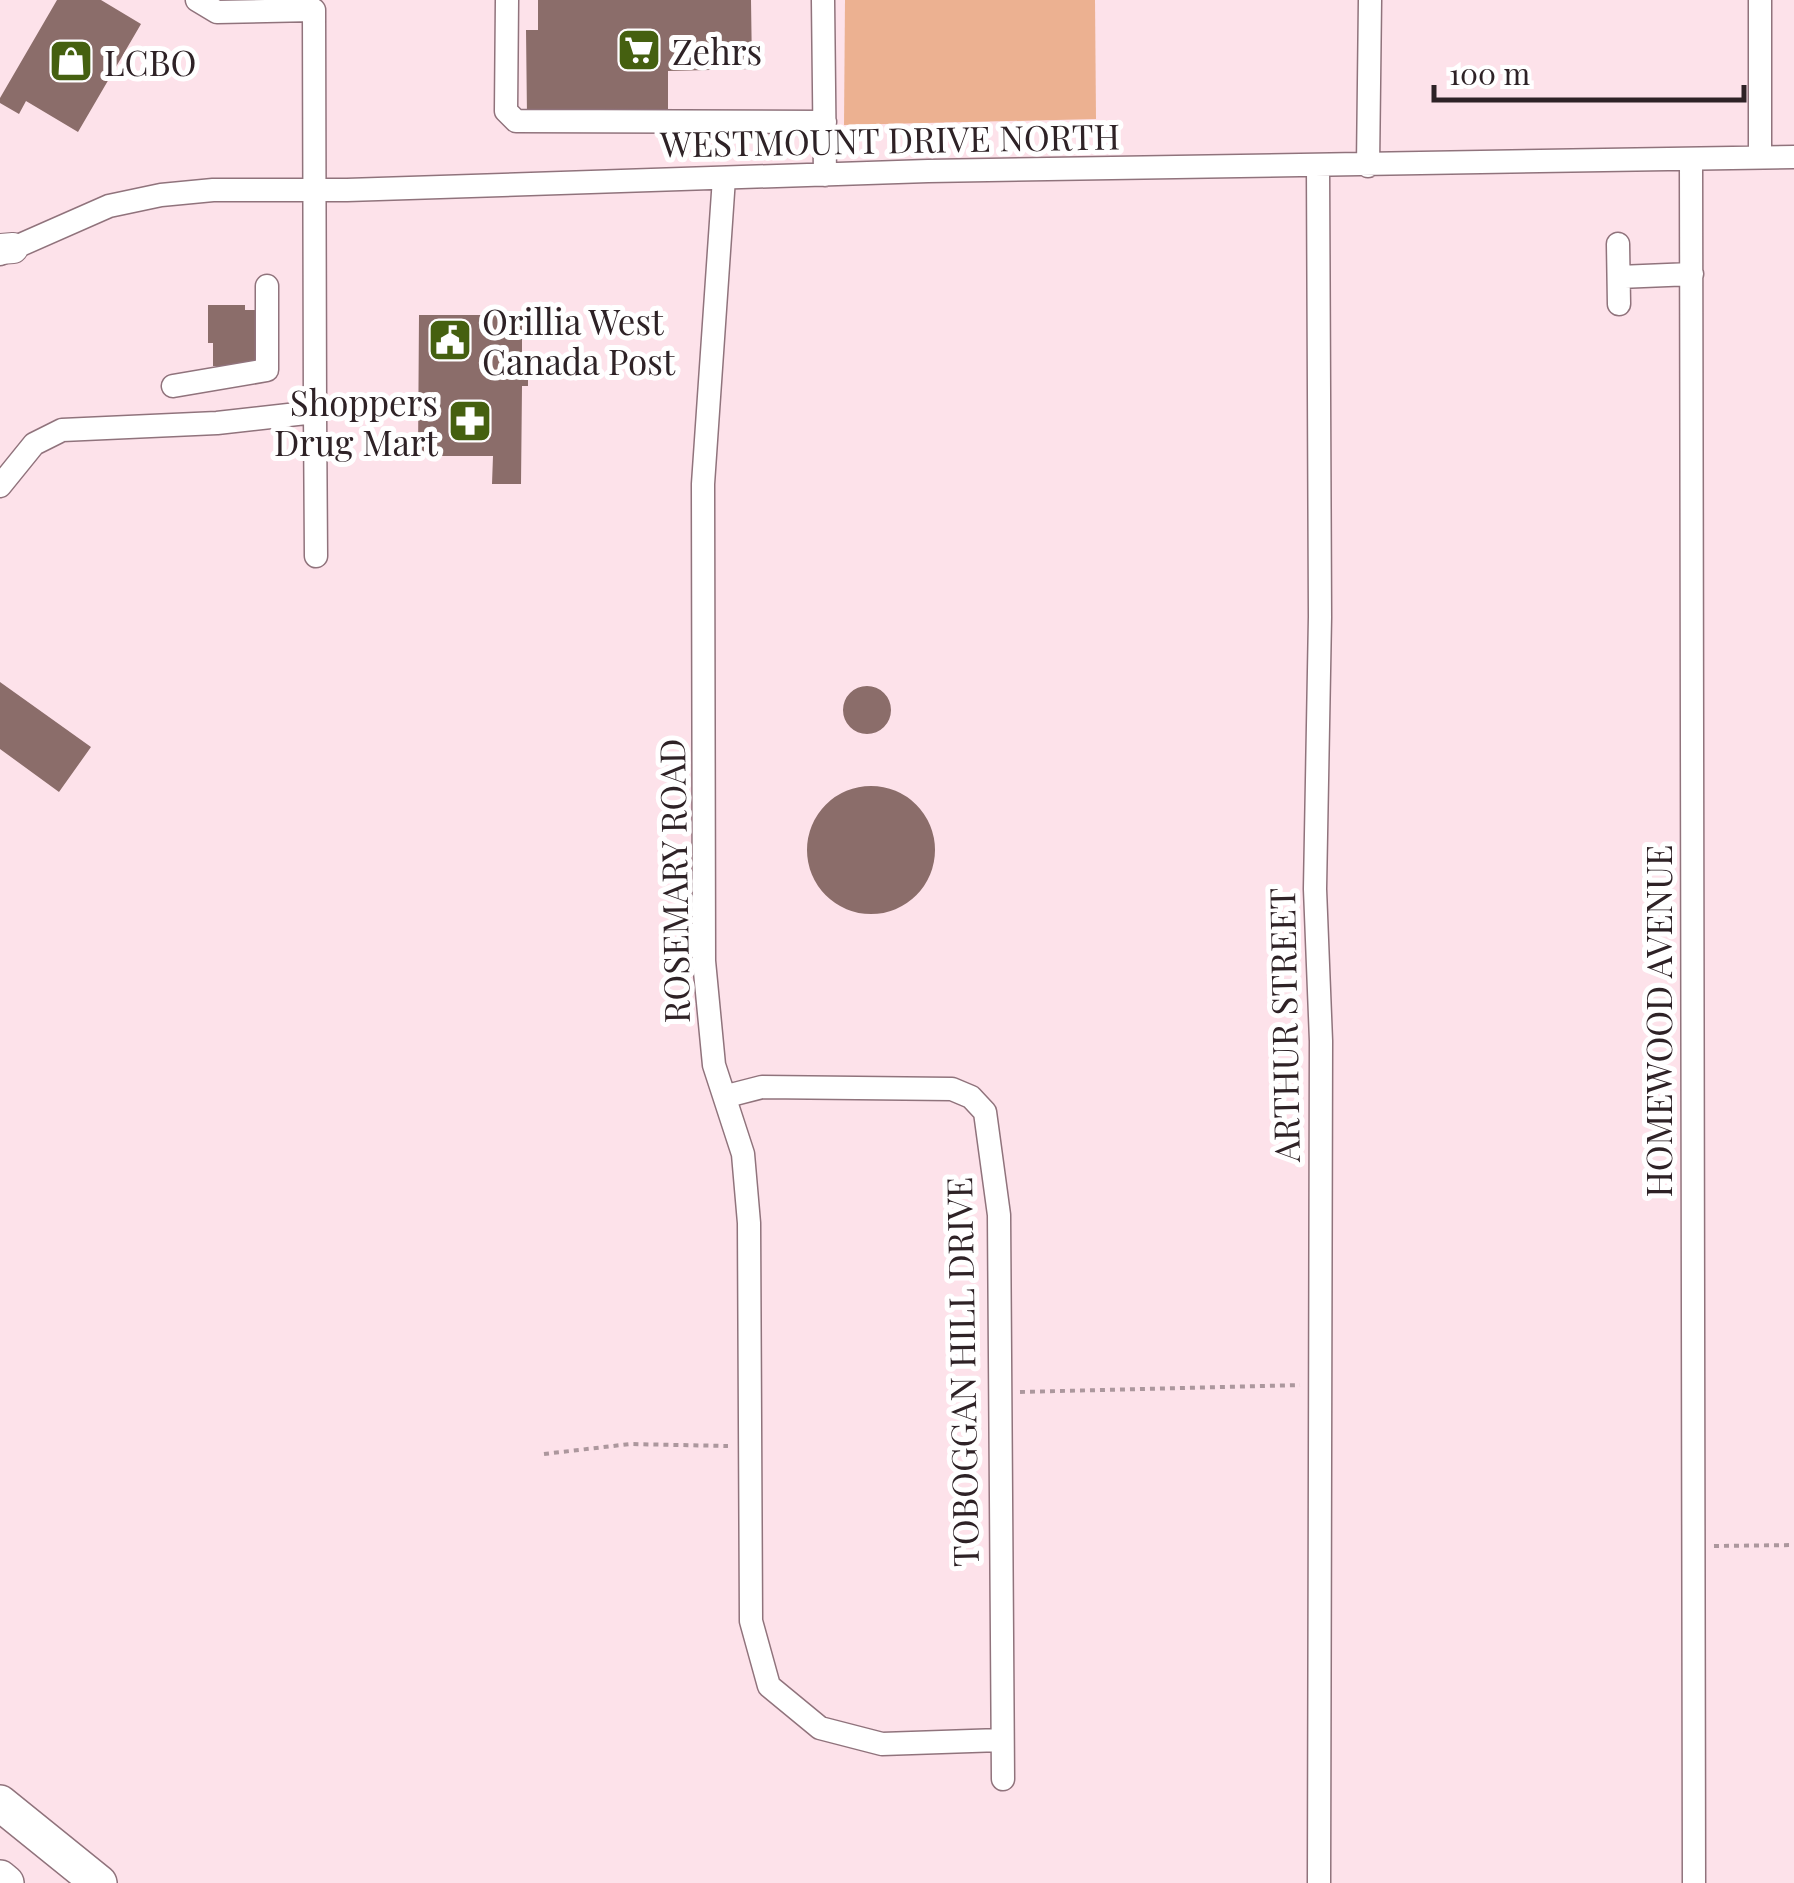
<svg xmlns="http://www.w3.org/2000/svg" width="1794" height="1883" viewBox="0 0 1794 1883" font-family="'Playfair Display',serif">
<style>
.green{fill:#ecb191}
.building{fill:#8b6d6a}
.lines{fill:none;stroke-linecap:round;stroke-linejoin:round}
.minor-casing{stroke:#90737c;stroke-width:25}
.major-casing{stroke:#90737c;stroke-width:32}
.highway-casing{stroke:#90737c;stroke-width:38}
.path{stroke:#ac979d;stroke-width:4;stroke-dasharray:5 5;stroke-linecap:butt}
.minor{stroke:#fff;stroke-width:22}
.major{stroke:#fff;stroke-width:30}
.highway{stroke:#fff;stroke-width:35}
.labels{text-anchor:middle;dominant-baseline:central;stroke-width:10;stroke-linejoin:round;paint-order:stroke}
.poi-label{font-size:35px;fill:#2e2226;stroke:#fff;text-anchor:start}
.street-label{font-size:35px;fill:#2e2226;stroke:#fff}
</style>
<rect width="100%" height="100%" fill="#fde2ea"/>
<path class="green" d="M845,0H1095L1096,119L844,125Z"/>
<path class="building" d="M57,0H101L141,24L78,132L26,101L19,114L0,103V98Z
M538,0H751L752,69L668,71V114L527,116L526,30H538Z
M208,305H245V310H260V366H213V343H208Z
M419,315H522V369H528V386H522L521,484H492L493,456H418Z
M0,682L91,747L59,792L0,749Z
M843 710a24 24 0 1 1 48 0a24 24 0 1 1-48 0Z
M807 850a64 64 0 1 1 128 0a64 64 0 1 1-128 0Z"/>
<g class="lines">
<defs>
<path id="minor" d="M507,0L506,111L516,121L825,122
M823,0L825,175
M1760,0V157
M1691,159L1694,1883
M1318,166L1320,617L1315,889L1321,1041L1319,1883
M1368,166L1370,0
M724,178L703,484L704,961L714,1065L743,1154L749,1223L751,1621L769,1686L820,1728L882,1744L1001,1740
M1618,244L1619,304
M0,254L109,206L161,195L213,190H347L928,171L1794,157
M1619,277L1692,274
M173,386L267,370V286
M315,412L316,556
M0,486L34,444L62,430L217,423L315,412L314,10L217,12L197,0
M727,1096L762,1087L952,1089L971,1097L985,1112L999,1215L1003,1779"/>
<path id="major" d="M0,249L13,248"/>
<path id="highway" d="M0,1803L99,1883
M0,1878L6,1883"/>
</defs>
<use href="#minor" class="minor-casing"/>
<use href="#major" class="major-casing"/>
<use href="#highway" class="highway-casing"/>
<path class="path" d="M1020,1392L1300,1385
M544,1454L630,1444L728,1446
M1714,1546L1794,1545"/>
<use href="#minor" class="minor"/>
<use href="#major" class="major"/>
<use href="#highway" class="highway"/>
</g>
<defs>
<symbol id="supermarket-square" viewBox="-11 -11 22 22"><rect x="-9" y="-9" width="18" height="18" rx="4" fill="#456010" stroke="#fff"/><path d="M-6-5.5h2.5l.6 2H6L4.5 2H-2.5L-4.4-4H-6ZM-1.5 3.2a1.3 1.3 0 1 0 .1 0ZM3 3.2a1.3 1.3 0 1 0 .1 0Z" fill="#fff"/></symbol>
<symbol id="shop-square" viewBox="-11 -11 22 22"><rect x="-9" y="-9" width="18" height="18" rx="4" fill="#456010" stroke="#fff"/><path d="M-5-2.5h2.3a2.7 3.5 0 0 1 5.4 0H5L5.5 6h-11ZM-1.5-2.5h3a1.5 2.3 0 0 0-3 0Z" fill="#fff"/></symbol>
<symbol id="civic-square" viewBox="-11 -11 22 22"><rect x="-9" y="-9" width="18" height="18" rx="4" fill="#456010" stroke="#fff"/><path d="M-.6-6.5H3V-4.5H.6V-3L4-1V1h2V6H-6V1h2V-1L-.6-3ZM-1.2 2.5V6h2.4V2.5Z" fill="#fff"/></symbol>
<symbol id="pharmacy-square" viewBox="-11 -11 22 22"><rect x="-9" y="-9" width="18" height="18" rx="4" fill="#456010" stroke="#fff"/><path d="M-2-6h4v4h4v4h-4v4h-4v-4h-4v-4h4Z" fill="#fff"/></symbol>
</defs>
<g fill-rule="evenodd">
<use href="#supermarket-square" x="614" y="25" width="50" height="50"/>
<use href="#shop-square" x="46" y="36" width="50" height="50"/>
<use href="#civic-square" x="425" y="315" width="50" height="50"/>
<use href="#pharmacy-square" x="445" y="396" width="50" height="50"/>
</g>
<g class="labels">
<g class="poi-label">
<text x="672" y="50">Zehrs</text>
<text x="104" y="61">LCBO</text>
<text x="482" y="320">Orillia West<tspan x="482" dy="40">Canada Post</tspan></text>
<text x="438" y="401" text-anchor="end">Shoppers<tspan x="438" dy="40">Drug Mart</tspan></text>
</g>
<g class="street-label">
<text transform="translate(890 139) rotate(-1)">WESTMOUNT DRIVE NORTH</text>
<text transform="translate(673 881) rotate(-91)">ROSEMARY ROAD</text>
<text transform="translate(1657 1021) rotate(-90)">HOMEWOOD AVENUE</text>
<text transform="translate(1283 1025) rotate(-91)">ARTHUR STREET</text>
<text transform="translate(961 1372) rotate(-91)">TOBOGGAN HILL DRIVE</text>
</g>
</g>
<path d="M1434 85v15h310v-15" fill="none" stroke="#2e2226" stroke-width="5"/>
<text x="1449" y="85" font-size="30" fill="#2e2226" stroke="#ffffff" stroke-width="8" paint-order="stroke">100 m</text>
</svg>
